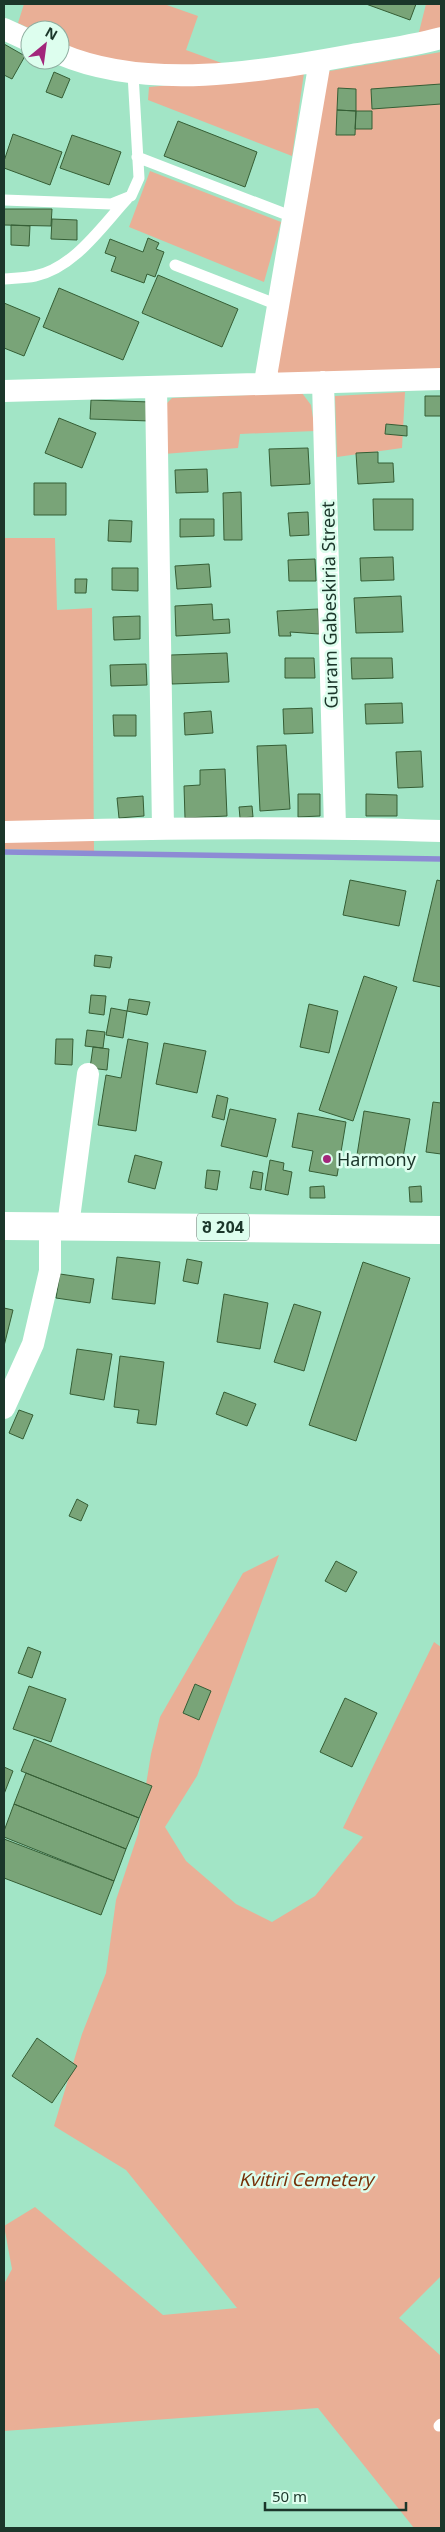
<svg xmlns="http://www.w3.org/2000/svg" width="445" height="2532" viewBox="0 0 445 2532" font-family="Georgia,'Noto Sans Georgian',serif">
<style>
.green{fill:#e9af96}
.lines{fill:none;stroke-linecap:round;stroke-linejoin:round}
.stream{stroke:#8d8bd4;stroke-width:5.5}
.building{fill:#79a478;stroke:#355e35}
.service{stroke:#fff;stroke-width:11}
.minor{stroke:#fff;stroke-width:22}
.primary{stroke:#fff;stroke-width:28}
.poi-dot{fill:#a2267b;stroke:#ddfeee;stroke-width:2}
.labels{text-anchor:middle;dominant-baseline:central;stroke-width:5;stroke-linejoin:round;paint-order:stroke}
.shield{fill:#ddfeee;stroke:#557265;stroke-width:1}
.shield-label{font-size:16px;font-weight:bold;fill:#1b362a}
.street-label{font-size:18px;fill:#1b362a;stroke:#ddfeee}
.poi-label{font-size:18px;fill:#1b362a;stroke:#ddfeee;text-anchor:start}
.park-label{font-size:18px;font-style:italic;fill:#752f07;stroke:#ddfeee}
</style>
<rect width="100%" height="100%" fill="#a2e5c6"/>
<path class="green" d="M24,4H164L198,16L186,50L227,65L143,67L84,53L60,42V30H33L18,23Z
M426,4H441V30L418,36Z
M441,52V370L273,375L324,72Z
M304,73L292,156L148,100L149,87Z
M150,171L281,222L264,282L129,227Z
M405,392L402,448L337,457L335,396Z
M302,393L311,405L315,431L240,434L238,448L164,454L163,407L172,398Z
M4,538H55L57,610L92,608L94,851L4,849Z
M279,1555L197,1776L165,1827L186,1861L236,1904L272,1922L315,1896L363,1837L343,1828L434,1642L441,1647V2276L399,2318L441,2356V2528H414L318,2408L4,2431V2284L12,2269L4,2226L35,2207L163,2315L237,2308L126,2170L54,2126L82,2034L106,1973L116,1900L138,1834L151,1754L160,1717L243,1573Z"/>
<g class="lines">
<path class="stream" d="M4,852L441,859"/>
</g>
<path class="building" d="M366,4H416L410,20Z
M4,44L25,56L12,79L4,75Z
M54,72L70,79L62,98L46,92Z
M441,84V104L372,109L371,89Z
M338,88L356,89V111L337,110Z
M337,110L356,111L355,135H336Z
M356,111H372V129H355Z
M178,121L257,152L245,187L164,156Z
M13,134L62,152L50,185L4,168V161Z
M72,135L121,152L109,185L60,168Z
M4,209H52L51,226L4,225Z
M52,219L77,220V240L51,239Z
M11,225L30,226L29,246L11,245Z
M148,238L159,243L156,249L164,252L155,277L147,274L144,283L111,271L116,257L105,253L110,239L143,252Z
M158,275L238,309L222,347L142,313Z
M59,288L139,322L123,360L43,327Z
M4,303L40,318L24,356L4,348Z
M425,396H441V416H425Z
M91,400L150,402V421L90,419Z
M59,418L96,433L82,468L45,453Z
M386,424L407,426V436L385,434Z
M308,448L310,484L271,486L269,449Z
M378,452V463H393L394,482L358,484L356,453Z
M207,469L208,492L176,493L175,470Z
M34,483H66V515H34Z
M241,492L242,540H224L223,493Z
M373,499H413V530H374Z
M308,512L309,535L290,536L288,513Z
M180,519H214V536L180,537Z
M109,520L132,521L131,542L108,541Z
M393,557L394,580L361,581L360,558Z
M315,559L316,581H289L288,560Z
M209,564L211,587L177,589L175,566Z
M112,568H138V591L112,590Z
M75,579H87L86,593H75Z
M401,596L403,632L356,633L354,598Z
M212,604L213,620L229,619L230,633L176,636L175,606Z
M318,609L319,634L290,632L291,636H279L277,611Z
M140,616V639L114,640L113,617Z
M227,653L229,682L172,684L171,655Z
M285,658H314L315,678H285Z
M351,658H392L393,678L352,679Z
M146,664L147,685L111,686L110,665Z
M402,703L403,723L366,724L365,704Z
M312,708L313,733L284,734L283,709Z
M211,711L213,733L185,735L184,713Z
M113,715H136V736H114Z
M286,745L290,809L260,811L257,746Z
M421,751L423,787L398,788L396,752Z
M225,769L227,816L185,818L184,786L200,785V770Z
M298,794H320V816L298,817Z
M366,794L397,795V816H366Z
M143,796L144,816L119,818L117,798Z
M252,806L253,817L240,818L239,807Z
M350,880L406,891L399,926L343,915Z
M437,880L441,881V987L413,981Z
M95,955L112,957L110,968L94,966Z
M364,976L397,987L353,1121L319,1110Z
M91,995L106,996L104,1015L89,1013Z
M129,999L150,1002L147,1015L127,1011Z
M309,1004L338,1011L329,1053L300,1047Z
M111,1008L127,1011L123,1038L106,1035Z
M87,1030L105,1032L103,1048L85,1046Z
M56,1039H73L72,1065L55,1064Z
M128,1039L148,1043L136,1131L98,1125L106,1075L121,1078Z
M164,1043L206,1051L197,1093L156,1084Z
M93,1047L109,1049L107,1070L90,1068Z
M217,1095L228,1098L224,1120L212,1117Z
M433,1102L441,1103V1154L426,1152Z
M230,1109L276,1119L267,1157L221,1146Z
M364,1111L410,1119L402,1163L357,1155Z
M298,1113L346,1122L337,1176L309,1171L313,1151L292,1147Z
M135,1155L162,1162L155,1189L128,1182Z
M270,1160L284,1163L283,1170L292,1172L288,1195L265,1190Z
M207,1170L220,1171L217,1190L205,1188Z
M253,1171L263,1173L261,1190L250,1188Z
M324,1186L325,1198H310V1187Z
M421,1186L422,1202H410L409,1187Z
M117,1257L160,1262L155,1304L112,1299Z
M187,1259L202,1262L198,1284L183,1281Z
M363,1262L410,1278L356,1441L309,1425Z
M60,1274L94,1279L90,1303L56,1298Z
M224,1294L268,1303L260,1349L217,1342Z
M294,1304L321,1312L304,1371L274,1362Z
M4,1308L13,1310L4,1346Z
M77,1349L112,1354L104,1400L70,1394Z
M120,1356L164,1362L156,1425L137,1423L139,1410L114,1407Z
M224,1392L256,1404L247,1426L216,1414Z
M19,1410L33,1415L23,1439L9,1433Z
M77,1499L88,1505L81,1521L69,1516Z
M336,1561L357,1572L346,1592L325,1581Z
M28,1647L41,1652L32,1678L18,1673Z
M195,1684L211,1691L199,1720L183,1713Z
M29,1686L66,1699L51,1742L13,1729Z
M345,1698L377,1713L352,1767L320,1752Z
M34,1739L152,1786L139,1818L21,1771Z
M4,1767L13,1771L4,1794Z
M26,1773L139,1818L126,1849L14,1804Z
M14,1804L126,1849L114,1881L4,1837V1831Z
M4,1839L114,1881L101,1915L4,1878Z
M37,2038L77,2066L52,2103L12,2076Z"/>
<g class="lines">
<path class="service" d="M137,157L293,217
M4,200L111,204L131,196L139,178L133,74
M175,265L278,305
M4,279C14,278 25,278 35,276C74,268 102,226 127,199
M439,2426L441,2424"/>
<path class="minor" d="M4,29L30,41
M60,54C147,91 261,72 352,55C382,50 412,46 441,38
M265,382L320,61
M323,382L335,827
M156,387L163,828
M4,391L441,379
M4,832C150,828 295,826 441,831
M68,1226L88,1074
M4,1408L33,1344L50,1271V1226"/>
<path class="primary" d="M4,1226L441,1230"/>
</g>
<circle class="poi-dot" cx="327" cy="1159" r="5"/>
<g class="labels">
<rect class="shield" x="197" y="1213.5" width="52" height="27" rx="4"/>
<g class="shield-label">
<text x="223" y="1227">შ 204</text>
</g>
<g class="street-label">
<text transform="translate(329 605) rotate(-91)">Guram Gabeskiria Street</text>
</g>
<g class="poi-label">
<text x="337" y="1159">Harmony</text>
</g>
<g class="park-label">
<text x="306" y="2179">Kvitiri Cemetery</text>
</g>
</g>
<rect width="445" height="2532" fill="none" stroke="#1b362a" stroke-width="10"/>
<g transform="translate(45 45) rotate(29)"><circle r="24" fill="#ddfeee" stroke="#8faea0"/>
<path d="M0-4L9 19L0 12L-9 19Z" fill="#a2267b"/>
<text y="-8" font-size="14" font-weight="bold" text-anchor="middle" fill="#1b362a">N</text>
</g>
<path d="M265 2502v8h141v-8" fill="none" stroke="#1b362a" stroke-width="2.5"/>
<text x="272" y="2502" font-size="15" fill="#1b362a" stroke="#ddfeee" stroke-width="4" paint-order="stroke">50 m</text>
</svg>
